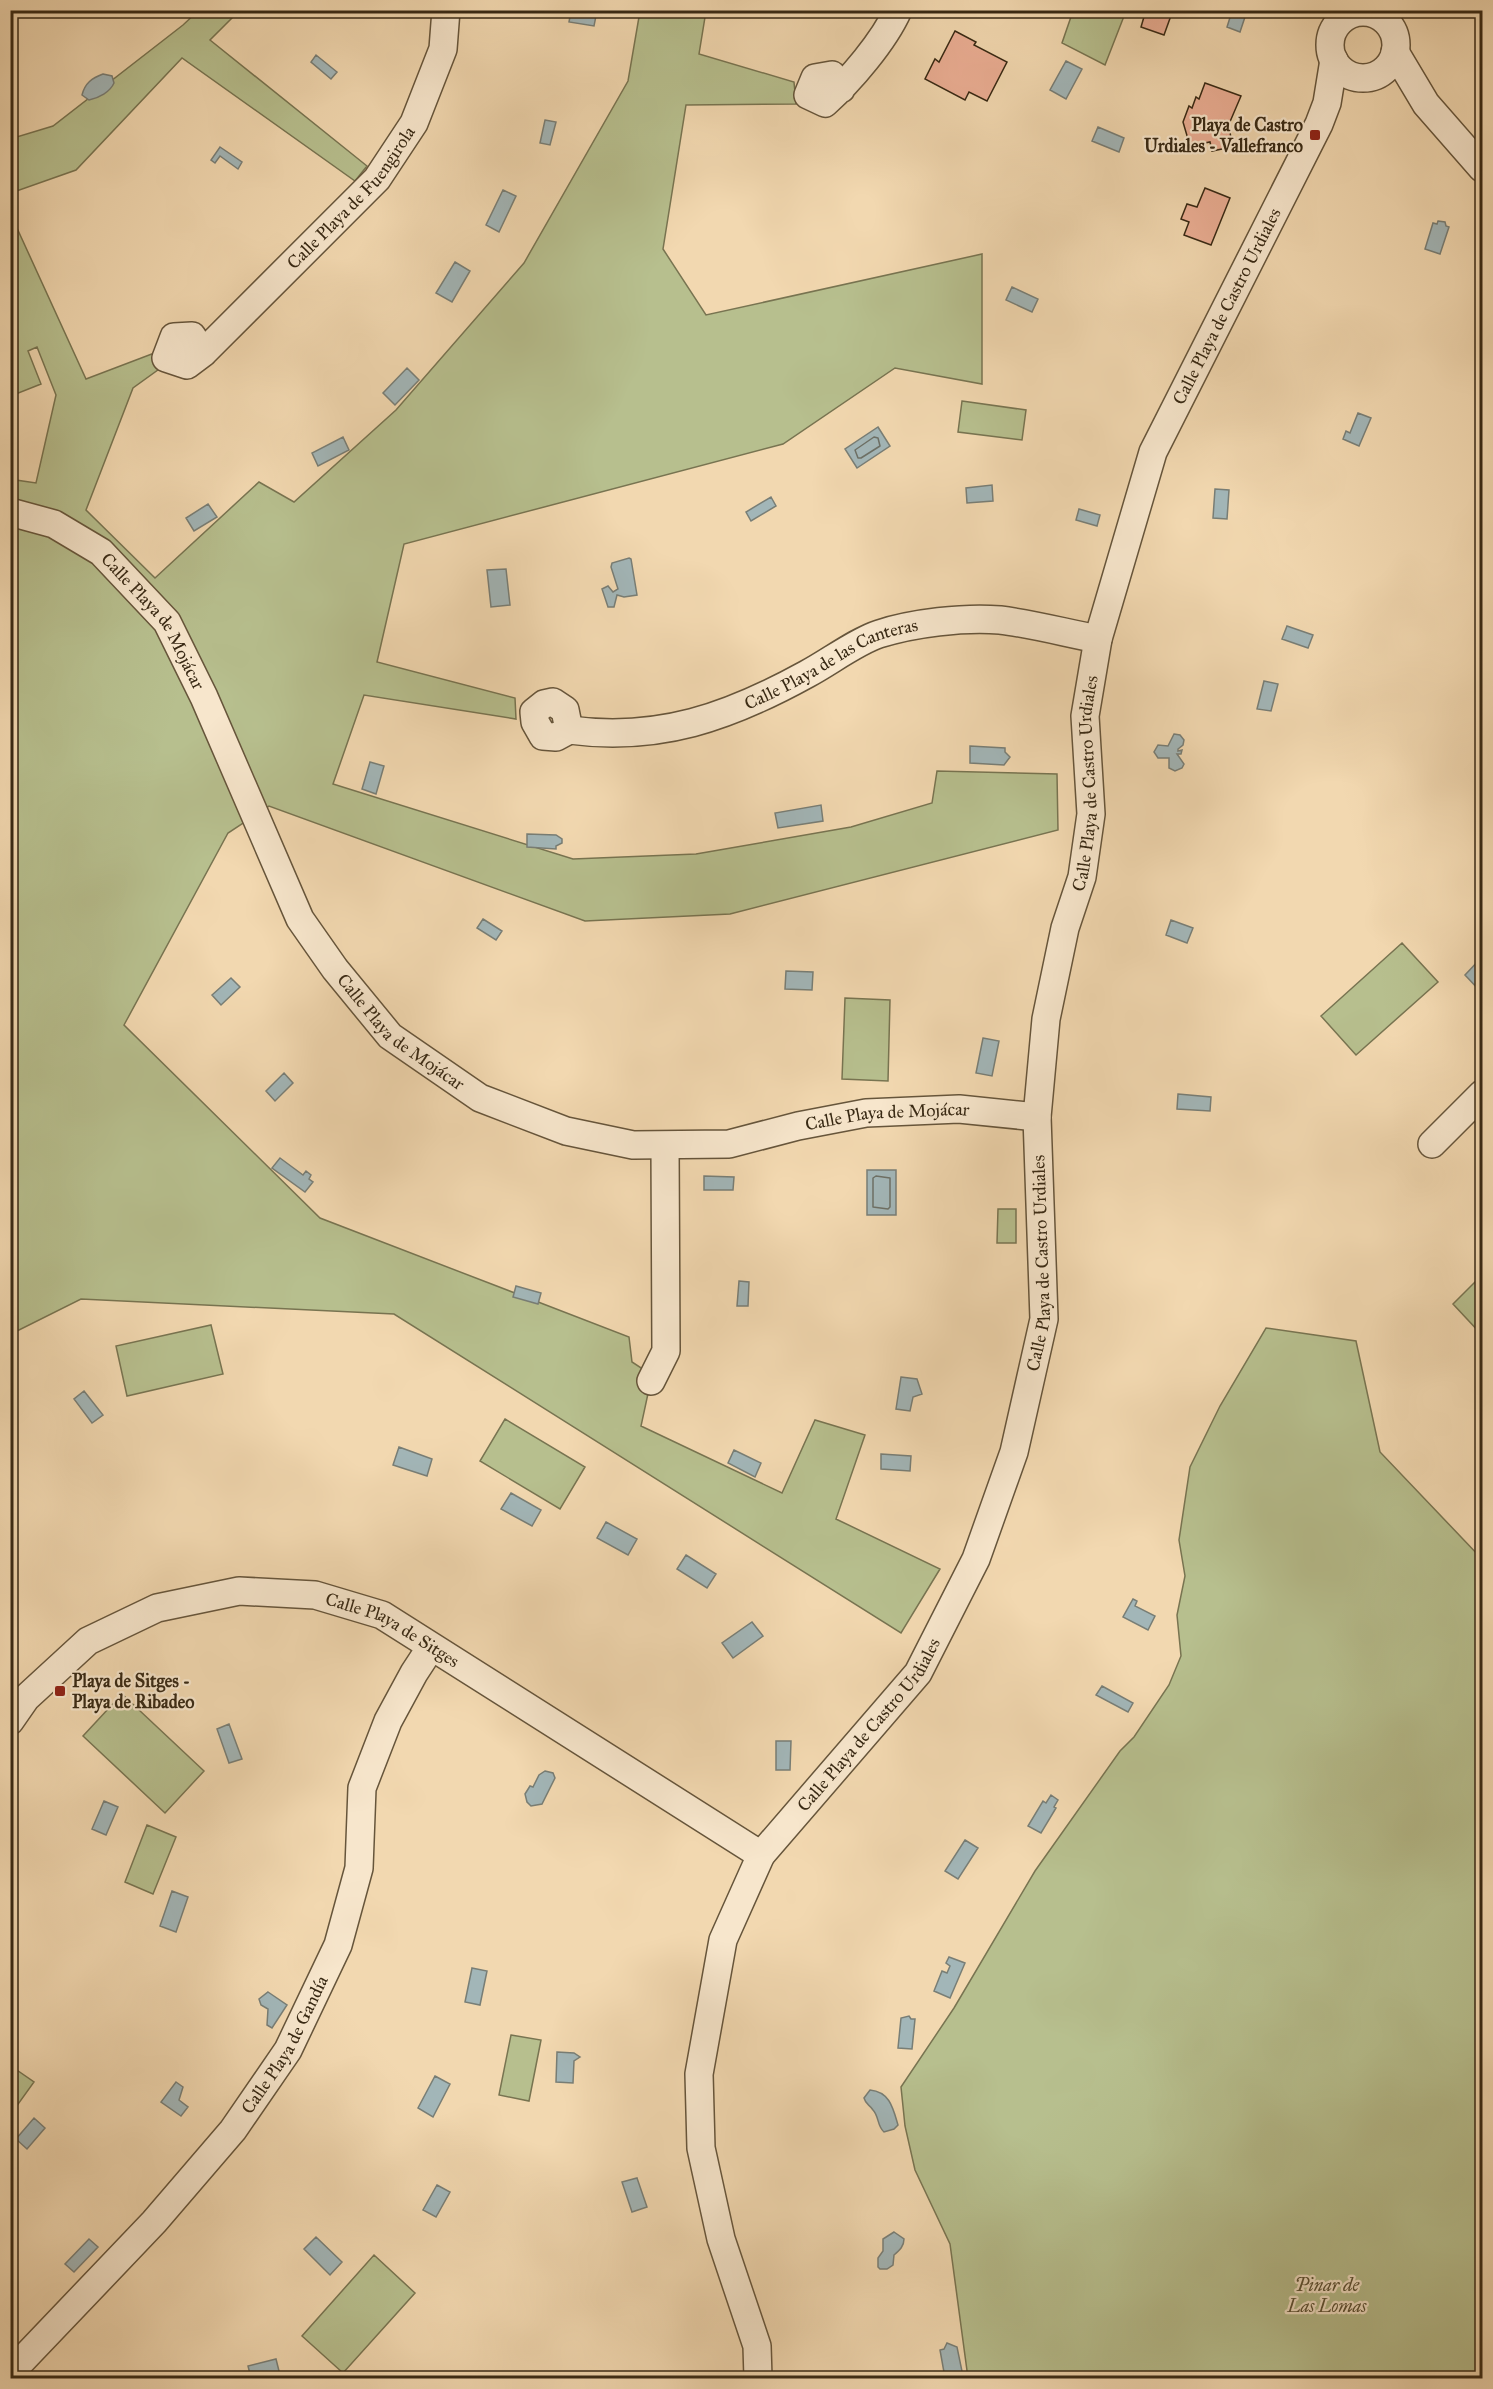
<svg xmlns="http://www.w3.org/2000/svg" width="1493" height="2389" viewBox="0 0 1493 2389" font-family="'IM FELL Great Primer',serif">
<style>
.green{fill:#b7bf8e;stroke:#787451;stroke-width:1.5}
.water{fill:#a2b6b8;stroke:#787e76;stroke-width:1.5}
.lines{fill:none;stroke-linecap:round;stroke-linejoin:round}
.shore{stroke:#6d7066;stroke-width:1.5}
.building{fill:#ebae94;stroke:#382914;stroke-width:1.5}
.minor-casing{stroke:#66553b;stroke-width:30}
.minor{stroke:#f7e6cc;stroke-width:27}
.poi-dot{fill:#8f2418;stroke:#f7e6cc;stroke-width:2}
.labels{text-anchor:middle;dominant-baseline:central;stroke-width:4.5;stroke-linejoin:round;paint-order:stroke}
.poi-label{font-size:18px;font-weight:bold;fill:#382914;stroke:#f7e6cc;text-anchor:end}
.street-label{font-size:18px;fill:#382914;stroke:#f7e6cc}
.park-label{font-size:18px;font-style:italic;fill:#584e32;stroke:#f7e6cc}
</style>
<rect width="100%" height="100%" fill="#f2d8b0"/>
<filter id="stains"><feTurbulence type="fractalNoise" baseFrequency=".00333" numOctaves="4"/><feColorMatrix values="0 0 0 0 .2 0 0 0 0 .09 0 0 0 0 .02 0 0 0 .5 -.17"/></filter>
<radialGradient id="worn" r=".72"><stop offset=".6" stop-color="#630" stop-opacity="0"/><stop offset="1" stop-color="#630" stop-opacity=".3"/></radialGradient>
<path class="green" d="M198,11H239L210,40L367,166L355,181L182,58L76,170L11,193L10,139L53,126L183,25Z
M640,11H706L699,54L794,82L796,104L686,105L663,249L706,315L982,254V384L895,368L783,444L404,544L377,662L515,698L516,719L364,695L333,784L573,859L696,854L851,827L932,803L937,771L1057,774L1058,830L730,914L585,921L269,806L228,833L124,1025L320,1218L629,1337L632,1362L652,1375L641,1426L782,1493L815,1420L865,1435L836,1519L940,1569L901,1633L394,1314L81,1299L11,1334L10,455H13L16,480L36,483L56,395L37,347L28,351L41,384L11,396V215L86,379L157,352L162,367L133,388L86,510L155,578L259,482L294,502L396,410L524,263L628,81Z
M1073,11H1126L1105,65L1062,43Z
M962,401L1026,410L1022,440L958,432Z
M1402,943L1438,982L1356,1055L1321,1016Z
M845,998L890,1000L888,1081L842,1079Z
M998,1209H1016V1243H997Z
M1482,1275V1335L1453,1304Z
M211,1325L223,1374L127,1396L116,1346Z
M1266,1328L1356,1341L1380,1452L1482,1559V2378H968L950,2244L915,2170L905,2126L901,2087L954,2008L1035,1871L1120,1751L1134,1737L1169,1685L1181,1656L1177,1615L1185,1576L1179,1540L1190,1467L1220,1406Z
M505,1419L585,1467L560,1509L480,1461Z
M122,1694L204,1771L165,1813L83,1736Z
M147,1825L176,1837L153,1894L125,1882Z
M511,2035L541,2040L529,2101L499,2095Z
M11,2066L34,2082L11,2114Z
M374,2255L415,2293L343,2373L302,2336Z"/>
<path class="water" d="M571,11H597L594,26L569,22Z
M1232,11H1247L1240,32L1227,27Z
M316,55L337,72L331,79L311,62Z
M1066,61L1082,69L1066,99L1050,90Z
M103,74L112,76L114,83C110,92 99,98 89,100L82,95C85,83 92,78 103,74Z
M545,120L556,122L550,145L540,143Z
M1098,127L1124,138L1119,152L1092,141Z
M220,147L242,162L238,169L220,156L215,163L211,160Z
M503,190L516,196L499,232L486,225Z
M1438,221L1445,222L1446,226L1449,227L1440,254L1425,249L1433,223L1437,224Z
M455,262L470,271L452,302L436,293Z
M1012,287L1038,299L1032,312L1006,300Z
M407,368L419,380L395,405L383,393Z
M1358,413L1371,418L1359,446L1343,439L1346,431L1350,433Z
M878,427L890,446L857,468L845,449Z
M343,437L349,450L318,466L312,453Z
M992,485L993,501L967,503L966,488Z
M1215,489L1229,490L1227,519L1213,518Z
M771,497L776,506L751,521L746,512Z
M208,504L217,517L194,531L186,518Z
M1079,509L1100,515L1097,526L1076,520Z
M629,558L631,559L637,595L624,597L617,595L614,607H608L602,589L608,586L613,592L618,589L611,567L612,563Z
M506,569L510,605L491,607L487,570Z
M1287,626L1313,635L1308,648L1282,639Z
M1264,681L1278,684L1271,711L1257,709Z
M1174,734L1180,735L1184,740L1183,745L1178,749V751L1182,750L1181,754H1177L1184,764L1182,768L1175,771L1169,768V758H1158L1154,752L1158,745L1168,746Z
M970,746L1005,748V752L1010,757L1004,765L970,763Z
M370,762L384,766L376,794L362,789Z
M821,805L823,821L778,828L775,813Z
M527,834L556,835L562,839V843L556,846V849L527,847Z
M483,919L502,931L496,940L477,928Z
M1171,920L1193,928L1187,943L1166,935Z
M1482,957V993L1465,975Z
M786,971L813,972L812,990L785,989Z
M231,978L240,987L221,1005L212,995Z
M983,1038L999,1041L992,1076L976,1073Z
M284,1073L293,1083L275,1101L266,1091Z
M1178,1094L1211,1097L1210,1111L1177,1109Z
M280,1158L303,1175L306,1171L311,1175L309,1179L313,1182L305,1192L272,1168Z
M867,1170H896V1215H867Z
M704,1176L734,1177L733,1190H704Z
M739,1281L749,1282L748,1306H737Z
M516,1286L541,1293L538,1304L513,1297Z
M901,1377L917,1379L922,1394L913,1397L910,1411L896,1409Z
M84,1391L103,1415L92,1423L74,1399Z
M399,1447L432,1459L427,1476L393,1465Z
M734,1450L761,1463L755,1477L728,1463Z
M881,1454L911,1456L910,1471L881,1469Z
M511,1493L541,1510L532,1526L501,1509Z
M606,1522L637,1539L628,1555L597,1538Z
M686,1555L716,1574L707,1588L677,1569Z
M1133,1599L1137,1601L1135,1606L1155,1616L1148,1630L1123,1617Z
M752,1622L763,1636L733,1658L722,1643Z
M1102,1686L1133,1703L1128,1712L1096,1695Z
M229,1724L242,1759L229,1763L217,1729Z
M776,1741H791L790,1770H776Z
M545,1771L553,1773L555,1778L542,1804L531,1806L527,1802L525,1794L530,1786L533,1787L539,1775Z
M1051,1795L1058,1800L1054,1807L1056,1808L1041,1833L1028,1826L1043,1801L1046,1803Z
M104,1801L118,1807L106,1835L92,1829Z
M965,1840L978,1848L958,1879L945,1871Z
M172,1891L188,1897L176,1932L160,1926Z
M949,1957L965,1963L950,1998L934,1991L942,1971L947,1973L950,1966L946,1963Z
M472,1968L487,1971L480,2005L465,2002Z
M268,1992L287,2005L272,2028L267,2025L268,2009L261,2005L259,1999Z
M909,2016L911,2019H915L912,2049L898,2048L901,2018Z
M557,2052L574,2053L580,2057L574,2061L573,2083L556,2082Z
M435,2076L450,2084L433,2117L418,2108Z
M176,2082L183,2087L179,2100L188,2107L181,2116L161,2102Z
M870,2090C890,2092 893,2108 898,2125L894,2129L884,2132C877,2126 879,2116 873,2110C869,2104 866,2105 864,2098Z
M34,2118L45,2128L27,2149L16,2139Z
M637,2178L647,2207L632,2212L622,2182Z
M437,2185L450,2192L436,2217L423,2210Z
M894,2232L904,2239C904,2246 900,2250 894,2255L893,2265L887,2269H880L878,2267V2258L883,2251V2239Z
M316,2237L342,2262L330,2275L304,2249Z
M89,2239L98,2247L74,2272L65,2264Z
M947,2343L957,2347L963,2376L945,2378L940,2350L944,2349Z
M276,2359L280,2375L267,2378H251L248,2366Z"/>
<g class="lines">
<path class="shore" d="M874,437L878,438L880,446L861,458H858L855,450Z
M876,1176L890,1178V1207L888,1209L873,1207V1178Z"/>
</g>
<path class="building" d="M1146,10H1173L1164,35L1141,27Z
M955,31L976,42L974,45L1007,62L987,101L969,92L965,100L925,79L935,59L939,62Z
M1205,83L1241,96L1229,124L1232,147L1212,151L1210,142L1190,146L1183,122L1189,106L1192,108L1196,97L1199,99Z
M1205,188L1230,198L1211,245L1184,235L1189,222L1181,219L1187,204L1197,207Z"/>
<g class="lines">
<defs>
<g id="minor">
<circle cx="1363" cy="45" r="33"/>
<path d="M1395,52L1426,104L1482,168"/>
<path d="M841,89L832,75L815,78L808,95L825,103C850,81 884,41 898,10"/>
<path id="s1" d="M203,353L192,336L174,337L166,358L187,365L203,353L377,179L414,123L443,49L446,10"/>
<path id="s2" d="M10,512L54,524L101,552L167,622L204,697L300,919L335,969L390,1036L480,1098L566,1131L633,1145L729,1144L798,1126L866,1113L959,1109L1037,1117"/>
<path d="M553,702L565,710L569,730L556,737L543,736L535,722L534,712L544,704Z"/>
<path id="s3" d="M569,730C659,742 729,717 807,674C828,663 857,641 879,634C913,623 964,617 1000,620C1033,624 1066,633 1098,639"/>
<path d="M1432,1144L1482,1094"/>
<path d="M651,1381L666,1351L665,1146"/>
<path id="s4" d="M10,1721L26,1698L88,1641L157,1608L239,1591L315,1595L382,1615L761,1855"/>
<path id="s5" d="M10,2373L154,2222L233,2130L288,2050L338,1945L359,1868L362,1788L388,1721L414,1673L431,1647"/>
<path id="s6" d="M758,2378L757,2346L721,2239L701,2148L699,2074L723,1940L761,1855L918,1673L976,1559L1014,1452L1044,1319L1037,1117L1046,1019L1065,928L1082,877L1091,814L1085,716L1098,639L1153,452L1319,124L1327,103L1334,60"/>
</g>
</defs>
<use href="#minor" class="minor-casing"/>
<use href="#minor" class="minor"/>
</g>
<g class="poi-dot">
<rect x="1309" y="129" width="12" height="12" rx="3"/>
<rect x="54" y="1685" width="12" height="12" rx="3"/>
</g>
<g class="labels">
<g class="poi-label">
<text x="1303" y="125">Playa de Castro<tspan x="1303" dy="21">Urdiales - Vallefranco</tspan></text>
<text x="72" y="1681" text-anchor="start">Playa de Sitges -<tspan x="72" dy="21">Playa de Ribadeo</tspan></text>
</g>
<g class="street-label">
<text stroke="none"><textPath href="#s1" startOffset="318">Calle Playa de Fuengirola</textPath></text>
<text stroke="none"><textPath href="#s6" startOffset="2205">Calle Playa de Castro Urdiales</textPath></text>
<text stroke="none"><textPath href="#s2" startOffset="188">Calle Playa de Mojácar</textPath></text>
<text stroke="none"><textPath href="#s3" startOffset="276">Calle Playa de las Canteras</textPath></text>
<text stroke="none"><textPath href="#s6" startOffset="1701">Calle Playa de Castro Urdiales</textPath></text>
<text stroke="none"><textPath href="#s2" startOffset="675">Calle Playa de Mojácar</textPath></text>
<text stroke="none"><textPath href="#s2" startOffset="1197">Calle Playa de Mojácar</textPath></text>
<text stroke="none"><textPath href="#s6" startOffset="1215">Calle Playa de Castro Urdiales</textPath></text>
<text stroke="none"><textPath href="#s4" startOffset="434">Calle Playa de Sitges</textPath></text>
<text stroke="none"><textPath href="#s6" startOffset="711">Calle Playa de Castro Urdiales</textPath></text>
<text stroke="none"><textPath href="#s5" startOffset="430">Calle Playa de Gandía</textPath></text>
</g>
<g class="park-label">
<text x="1327" y="2285">Pinar de<tspan x="1327" dy="21">Las Lomas</tspan></text>
</g>
</g>
<rect width="1493" height="2389" fill="none" stroke="#f2d8b0" stroke-width="36"/>
<rect x="12" y="12" width="1469" height="2365" fill="none" stroke="#382914" stroke-width="3"/>
<rect x="18" y="18" width="1457" height="2353" fill="none" stroke="#382914" stroke-width="1.5"/>
<rect width="100%" height="100%" filter="url(#stains)"/>
<rect width="100%" height="100%" fill="url(#worn)"/>
</svg>
